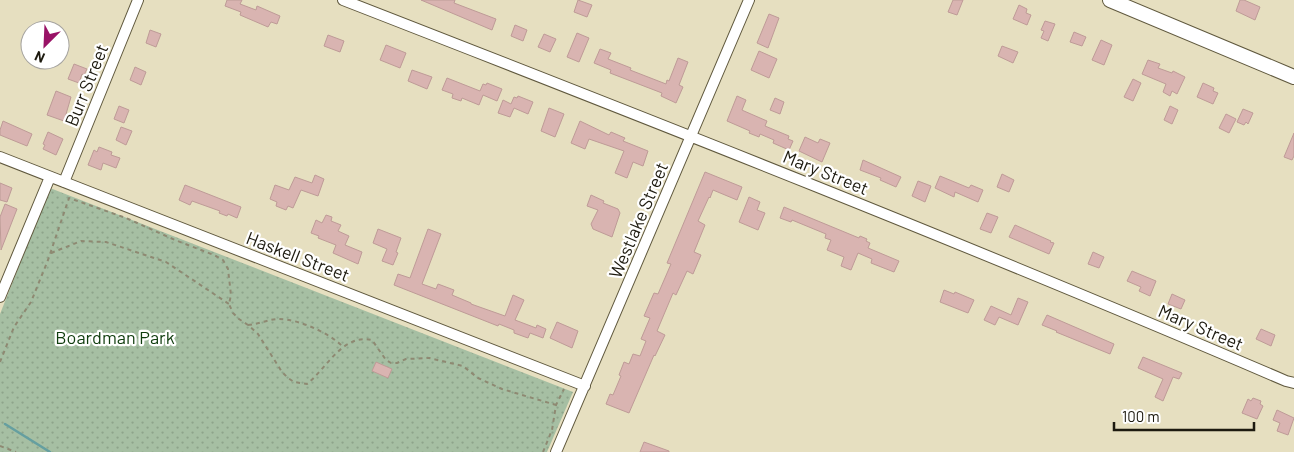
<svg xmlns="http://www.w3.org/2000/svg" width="1294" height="452" viewBox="0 0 1294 452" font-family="Barlow,sans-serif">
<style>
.park{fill:url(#park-dots)}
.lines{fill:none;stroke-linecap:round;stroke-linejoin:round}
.stream{stroke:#659fa0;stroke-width:2.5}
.building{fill:#d9b4b1;stroke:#be9b97}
.street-casing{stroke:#60593e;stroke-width:12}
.secondary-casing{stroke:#60593e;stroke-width:16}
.path{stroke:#8e8972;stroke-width:2;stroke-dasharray:4 4;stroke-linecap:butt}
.street{stroke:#fff;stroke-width:10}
.secondary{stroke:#fff;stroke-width:14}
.labels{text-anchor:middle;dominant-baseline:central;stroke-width:4.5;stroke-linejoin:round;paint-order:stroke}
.street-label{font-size:18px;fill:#1d1a0f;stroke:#fff}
.park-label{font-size:18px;fill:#103d0e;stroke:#fff}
</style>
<defs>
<pattern id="park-dots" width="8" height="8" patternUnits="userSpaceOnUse" patternTransform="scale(1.25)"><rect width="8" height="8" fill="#a6bfa3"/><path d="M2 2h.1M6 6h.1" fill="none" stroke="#8ea48b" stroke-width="1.8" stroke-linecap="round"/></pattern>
</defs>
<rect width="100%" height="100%" fill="#e6dfc0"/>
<path class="park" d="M50,188L573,392L547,452H0V314Z"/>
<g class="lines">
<path class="stream" d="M5,424L50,452"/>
</g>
<path class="building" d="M227,0H242L240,4L256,10L257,6L280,16L277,24L271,22L268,27L240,15L241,12L225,6Z
M421,0H455L454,3L496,19L492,30Z
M578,0L592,5L587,17L574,12Z
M953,0H963L957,15L948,12Z
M1240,0H1244L1260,7L1255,20L1236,11Z
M1019,5L1027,9L1026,13L1031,15L1027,25L1013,19Z
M769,14L779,18L768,48L757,43Z
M1045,21L1055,24L1048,41L1041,38L1044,31L1041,30Z
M515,25L527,30L523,41L511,36Z
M150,30L161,34L156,47L146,43Z
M1074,32L1086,37L1082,46L1070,42Z
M577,33L589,38L579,62L567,57Z
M544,34L556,39L550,52L538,47Z
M328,35L344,41L340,52L324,46Z
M1101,40L1112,45L1104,65L1092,60Z
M386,45L406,53L400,68L380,60Z
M1002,46L1018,52L1013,63L998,56Z
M600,49L611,53L608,59L631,68L630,70L666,84L667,80L669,81L678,58L688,62L679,85L683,87L676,103L661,96L662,93L610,73L611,70L594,63Z
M759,51L777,59L769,78L751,70Z
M1148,60L1160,64L1158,68L1172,73L1173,71L1185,77L1177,94L1172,91L1170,96L1163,92L1166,84L1142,74Z
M74,64L87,69L84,75L82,74L79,83L68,79Z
M135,67L146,72L141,85L130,80Z
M412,70L432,77L427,89L408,81Z
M447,78L480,91L483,84L486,85L487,83L502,89L497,101L483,95L479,105L462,98L461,101L452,98L453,94L442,90Z
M1133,79L1141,83L1133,101L1124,97Z
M1203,83L1214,88L1213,91L1218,93L1213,104L1197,97Z
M56,91L71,97L64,121L47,115Z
M518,96L533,102L528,114L514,108L510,117L498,113L503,100L511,104L514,97L517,98Z
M737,96L746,100L742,110L744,111L767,121L765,126L789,136L788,139L793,141L789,150L773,143L774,140L760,134L759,137L749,133L750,131L727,121Z
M775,98L784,102L780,114L770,110Z
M119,106L129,110L124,123L114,119Z
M1170,106L1178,110L1172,124L1164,120Z
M549,108L564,114L555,137L541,131Z
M1243,109L1253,113L1248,124L1246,122L1244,125L1237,122Z
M1226,114L1236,119L1229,133L1219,128Z
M3,121L32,134L27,146L0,135V130Z
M580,121L609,135L611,132L625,138L623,141L648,151L643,166L633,162L627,178L615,173L624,151L589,139L585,149L571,143Z
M121,127L132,131L126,145L116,140Z
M48,132L63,139L56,155L43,149L45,145L43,144Z
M1294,133V156L1292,160L1284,157Z
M805,137L818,143L820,139L830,143L822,162L799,151Z
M99,147L112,152L111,155L120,158L116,168L103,163L101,170L88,165L94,150L97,152Z
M863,160L901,177L896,187L880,180L881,178L860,170Z
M705,172L742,187L737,200L713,190L710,198L709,197L698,221L705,225L694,252L701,255L693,274L687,271L676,295L673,293L657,331L665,335L655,356L654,355L629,413L606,404L610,394L613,395L621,376L619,375L624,362L629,364L633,354L640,356L646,341L641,339L650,318L644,316L654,293L658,294L671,264L667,263Z
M1002,174L1014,180L1009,192L997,187Z
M315,175L324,179L318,196L301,190L293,208L288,206L286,210L276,206L277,202L270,199L275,185L289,190L295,177L312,183Z
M940,176L969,188L971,185L983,190L978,202L955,192L954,197L935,188Z
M918,181L931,186L925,202L912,196Z
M0,183L12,188L7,202L0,200Z
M185,185L241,207L237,218L228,214L227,216L219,213L220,211L192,201L190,205L179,200Z
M591,195L604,201L603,203L618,209L620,213L612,237L593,229L591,224L598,210L587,206Z
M749,197L760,202L757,210L765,213L758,230L739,222Z
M5,204L17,209L1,250L0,217Z
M784,207L859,238L860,236L867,239L866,241L870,243L868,248L899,261L894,272L871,263L872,259L858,253L851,270L841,266L844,257L827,250L831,240L825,238L826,234L792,220L791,222L780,218Z
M987,213L998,217L991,233L980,229Z
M326,215L332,217L331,221L341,225L338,231L349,236L345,245L362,252L358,264L333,253L336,245L318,238L319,236L311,233L316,220L322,223Z
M1015,225L1051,241L1050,242L1054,243L1049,254L1009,237Z
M378,229L401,238L396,252L398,253L393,265L382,261L387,249L373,243Z
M428,229L441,234L422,284L436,289L438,284L454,290L452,295L471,303V304L505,316L513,295L524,300L515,320L536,328L537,325L546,329L543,338L530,333L528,338L514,333V330L499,324L498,326L394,285L398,274L410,278Z
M1093,252L1104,257L1099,268L1088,264Z
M1132,271L1156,281L1150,296L1139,291L1141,287L1127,281Z
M944,290L954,294L955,292L974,300L968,313L940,302Z
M1172,294L1185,300L1181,309L1168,304Z
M1018,298L1028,302L1018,325L999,317L995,325L984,320L991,306L1011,315Z
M1047,315L1114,344L1110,354L1056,332L1057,331L1042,325Z
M557,322L578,331L572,348L550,338Z
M1261,329L1275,335L1271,346L1256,339Z
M1143,357L1182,373L1179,379L1173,377L1163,401L1155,397L1163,379L1138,368Z
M376,362L392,369L388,378L372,371Z
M1253,398L1261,401L1260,404L1263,406L1257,419L1242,413L1248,399L1251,401Z
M1277,410L1294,418L1288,435L1277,431L1280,423L1273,420Z
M644,442L669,451V452H640Z"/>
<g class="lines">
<defs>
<path id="street" d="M343,0C659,123 974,247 1286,381L1294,383
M0,157L585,386
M64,182L138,0
M0,297L50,177
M556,452L749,0"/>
<path id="secondary" d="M1110,0L1294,77"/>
</defs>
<use href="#street" class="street-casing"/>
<use href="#secondary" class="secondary-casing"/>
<path class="path" d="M51,253L81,241L106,242L166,262L229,304
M248,325C259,324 269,319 279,319C298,319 330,333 343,347
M0,362L14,327L31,302L48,260L69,198L126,218L175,240L214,255L223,260L228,269L231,295L229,304L233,313L239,319L248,325L258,334L282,372L288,378L294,382L307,384C326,369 343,333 372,340L386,360L391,363H397L406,359L429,358L463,366L478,378L502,389L556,405
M0,446L16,452
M543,452L552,430L556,405L564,389"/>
<use href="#street" class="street"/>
<use href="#secondary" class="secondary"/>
</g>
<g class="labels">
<g class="street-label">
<text transform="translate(86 85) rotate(-68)">Burr Street</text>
<text transform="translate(826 172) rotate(22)">Mary Street</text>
<text transform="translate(638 220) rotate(-67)">Westlake Street</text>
<text transform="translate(298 256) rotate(21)">Haskell Street</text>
<text transform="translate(1201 327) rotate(23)">Mary Street</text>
</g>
<g class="park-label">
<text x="115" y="337">Boardman Park</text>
</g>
</g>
<g transform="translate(45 45) rotate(204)"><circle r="24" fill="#ffffff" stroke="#a5a39f"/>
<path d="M0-4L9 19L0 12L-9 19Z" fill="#991266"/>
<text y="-8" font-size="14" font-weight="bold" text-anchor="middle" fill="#1d1a0f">N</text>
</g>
<path d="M1114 422v8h140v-8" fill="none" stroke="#1d1a0f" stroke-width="2.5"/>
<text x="1122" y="422" font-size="15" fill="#1d1a0f" stroke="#ffffff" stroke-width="4" paint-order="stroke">100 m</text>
</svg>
